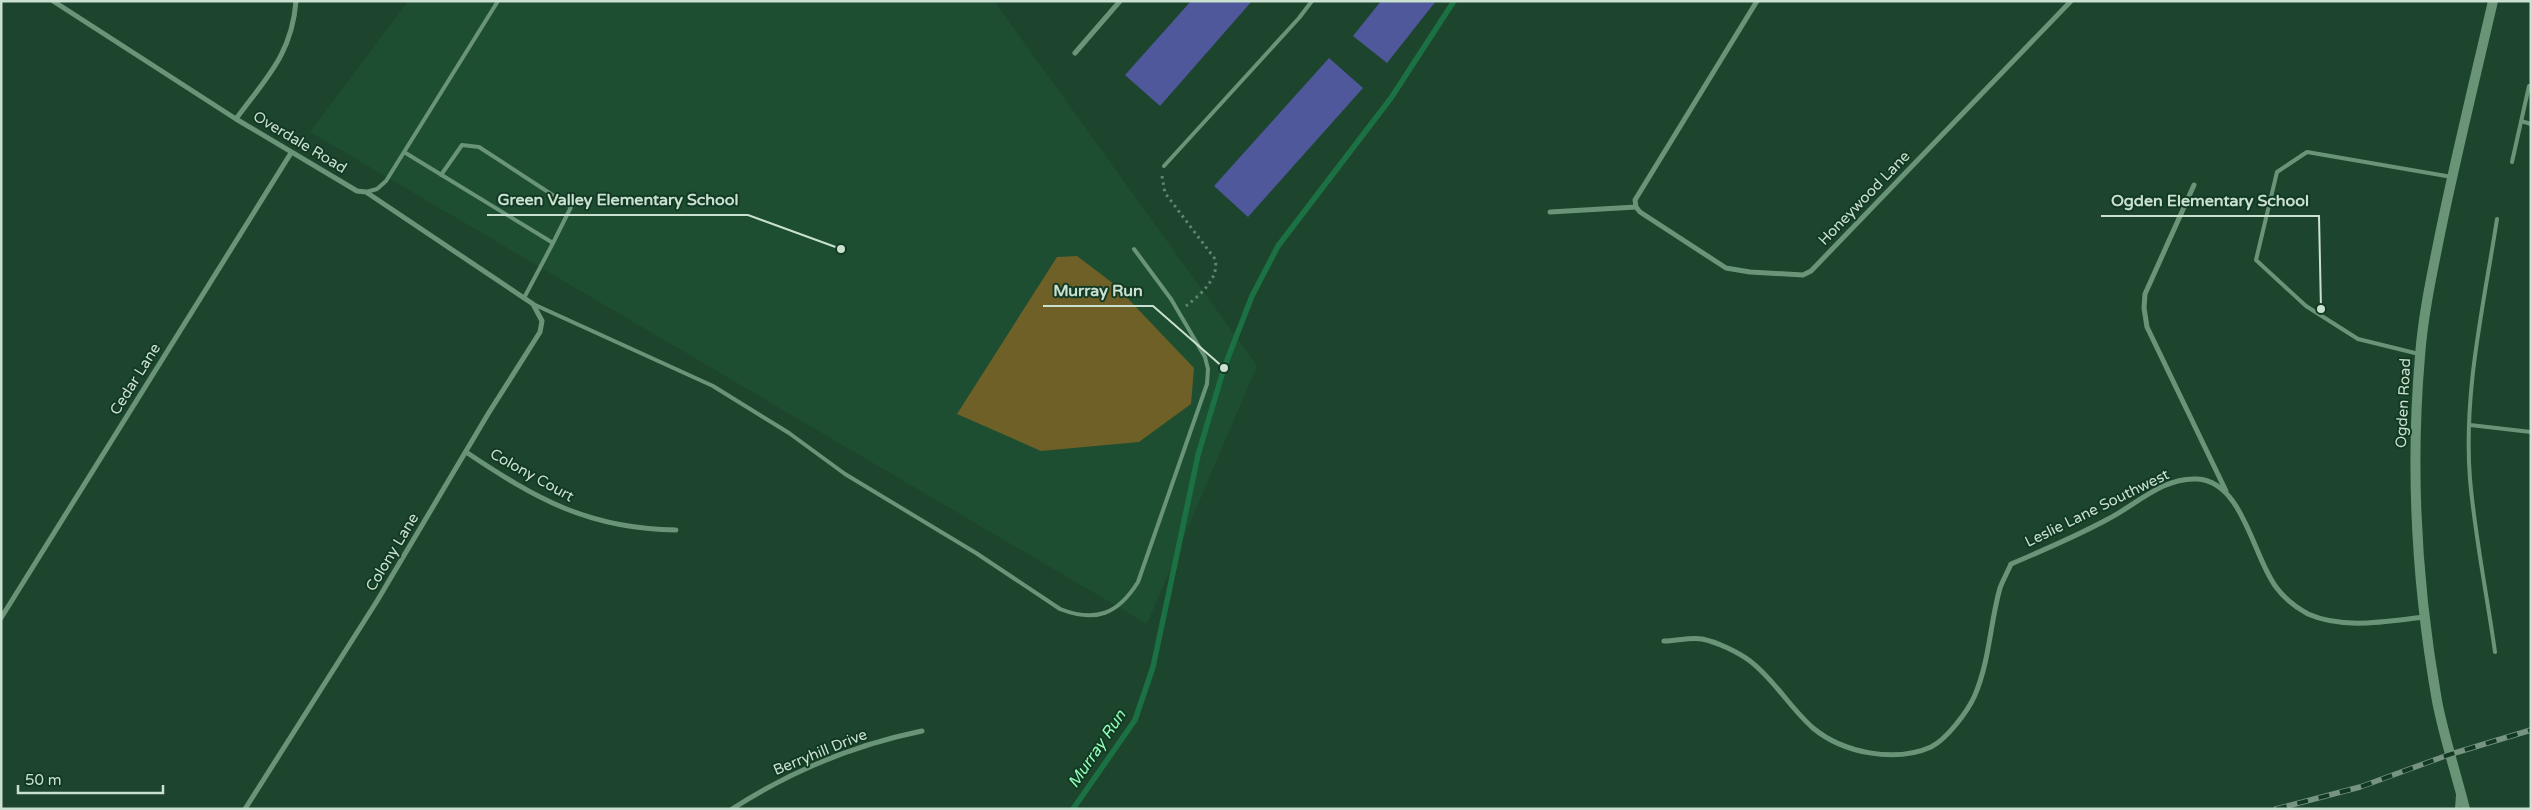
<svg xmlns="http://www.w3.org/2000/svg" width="2532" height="810" viewBox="0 0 2532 810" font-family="'Varela Round',sans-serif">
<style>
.built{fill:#1d4e31}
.green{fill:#6e6026}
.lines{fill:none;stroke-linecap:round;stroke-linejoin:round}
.stream{stroke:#1b7143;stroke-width:5.5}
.building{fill:#4e589b}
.path{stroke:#63846f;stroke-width:3;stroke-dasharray:2.5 4;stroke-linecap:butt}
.lane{stroke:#6a9478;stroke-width:4}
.street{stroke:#6a9478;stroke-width:5}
.secondary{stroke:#6a9478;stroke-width:10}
.rail-casing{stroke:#769480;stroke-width:5.5}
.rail{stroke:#123a23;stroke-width:4;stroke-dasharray:11;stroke-linecap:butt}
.labels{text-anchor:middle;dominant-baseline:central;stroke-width:4;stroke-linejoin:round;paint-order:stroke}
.street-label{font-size:15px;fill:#cae0d0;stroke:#123a23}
.water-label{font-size:16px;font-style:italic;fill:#91feba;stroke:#123a23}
.leader{fill:none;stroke:#cae0d0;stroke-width:2}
.callout-dot{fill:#cae0d0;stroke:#123a23;stroke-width:2}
.callout-label{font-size:16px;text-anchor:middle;font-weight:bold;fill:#cae0d0;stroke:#123a23;stroke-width:4;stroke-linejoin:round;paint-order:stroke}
</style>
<rect width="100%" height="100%" fill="#1d452d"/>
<path class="built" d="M408,1H994L1257,366L1147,624L310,132Z"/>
<path class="green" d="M1077,256L1114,284L1194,368L1191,404L1139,442L1041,451L957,414L1057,257Z"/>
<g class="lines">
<path class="stream" d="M1073,809L1135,720L1153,667L1198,455L1224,368L1252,296L1278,246L1391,98L1454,1"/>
</g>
<path class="building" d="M1191,1H1252L1160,106L1125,75Z
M1381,1H1436L1387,63L1353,36Z
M1329,58L1363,88L1248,217L1214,186Z"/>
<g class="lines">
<path class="path" d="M1162,176L1165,193L1215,259C1220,278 1200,295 1186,306"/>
<path class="lane" d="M2521,121L2531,124
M404,152L553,243L524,298
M2512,162L2529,86
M1164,166L1299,18L1312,1
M441,175L462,145L479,147L571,207L553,243
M366,192L377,189L386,181L498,1
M533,304L713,386L789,433L845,474L976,553L1060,609C1096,623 1118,614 1138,582L1207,384L1208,369L1205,357L1171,299L1134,249
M2419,354L2358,339L2306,306L2256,260L2277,172L2307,152L2452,177
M2470,425L2531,432
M2495,652C2487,595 2475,537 2470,479C2463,392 2484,304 2497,219
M2457,809L2458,795"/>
<path class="street" d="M53,1L236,119L357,191L366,192L533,304L542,321L540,332L488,414L377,601L245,809
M1757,1L1635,200L1636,207L1640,212L1726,268L1750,272L1803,275L1811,271L2071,1
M1075,53L1120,1
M236,119C266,78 292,54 296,1
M2194,185L2145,294L2144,308L2147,327L2226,491
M1550,212L1636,207
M466,452C536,499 589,529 676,530
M1,618L291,153
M1664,641C1676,641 1690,637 1702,639C1717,642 1738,652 1750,661C1774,679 1790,708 1813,728C1843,753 1895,763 1931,747C1947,739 1968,711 1975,695C1990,659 1990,623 2000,588C2003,580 2008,571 2011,564C2044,550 2077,536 2108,519C2136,505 2163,477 2197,479C2243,481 2253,557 2276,587C2284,598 2297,608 2308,614C2344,630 2388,621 2425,617
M732,809C791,771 853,745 922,731"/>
<path class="secondary" d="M2465,809C2456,773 2444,737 2437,701C2417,588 2410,471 2420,356C2423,315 2432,274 2440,234C2456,156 2475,79 2493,1"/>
<defs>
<path id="rail" d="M2276,809L2360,787L2448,755L2531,730"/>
</defs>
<use href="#rail" class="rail-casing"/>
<use href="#rail" class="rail"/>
</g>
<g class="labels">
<g class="street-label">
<text transform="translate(300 142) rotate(31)">Overdale Road</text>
<text transform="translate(1864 198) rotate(-46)">Honeywood Lane</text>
<text transform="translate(135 379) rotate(-58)">Cedar Lane</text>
<text transform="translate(2403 403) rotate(-87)">Ogden Road</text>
<text transform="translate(532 475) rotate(29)">Colony Court</text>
<text transform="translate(2097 508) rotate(-26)">Leslie Lane Southwest</text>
<text transform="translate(392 552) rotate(-59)">Colony Lane</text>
<text transform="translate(820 752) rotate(-22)">Berryhill Drive</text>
</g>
<g class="water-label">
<text transform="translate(1097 749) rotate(-56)">Murray Run</text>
</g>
</g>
<path class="leader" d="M841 249L748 215H487M2321 309L2319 216H2101M1224 368L1153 306H1043"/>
<g class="callout-dot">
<circle cx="841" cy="249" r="5"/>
<circle cx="2321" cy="309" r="5"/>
<circle cx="1224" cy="368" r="5"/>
</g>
<g class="callout-label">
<text x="618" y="205">Green Valley Elementary School</text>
<text x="2210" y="206">Ogden Elementary School</text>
<text x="1098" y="296">Murray Run</text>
</g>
<rect width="2532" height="810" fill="none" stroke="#cae0d0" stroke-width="5"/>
<path d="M18 785v8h145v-8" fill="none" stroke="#cae0d0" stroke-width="2.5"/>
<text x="25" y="785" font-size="15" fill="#cae0d0" stroke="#123a23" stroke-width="4" paint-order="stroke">50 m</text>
</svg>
